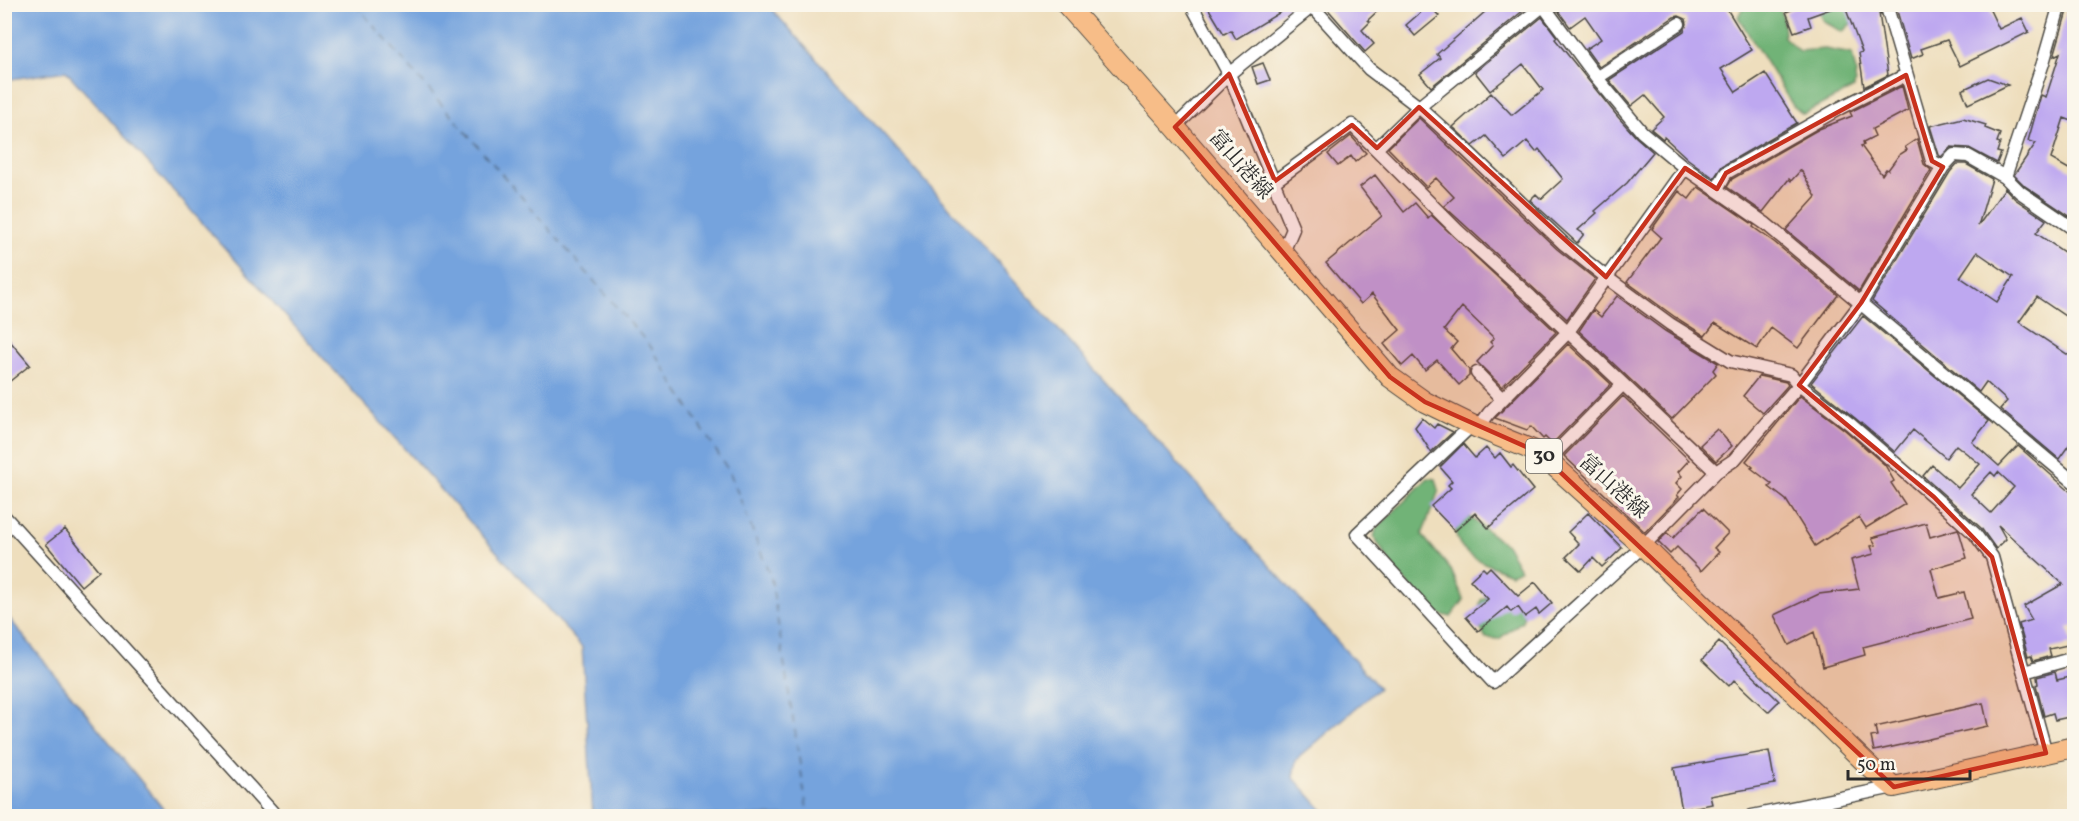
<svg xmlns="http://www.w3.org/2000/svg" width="2079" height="821" viewBox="0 0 2079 821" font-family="Vollkorn,'Noto Serif JP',serif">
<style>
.forest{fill:#71b377;stroke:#4e6f51;stroke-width:1.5}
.water{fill:#74a3dd;stroke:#506784;stroke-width:1.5}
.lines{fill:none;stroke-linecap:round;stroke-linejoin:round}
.ferry{stroke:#485b72;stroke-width:1.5;stroke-dasharray:8 6;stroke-linecap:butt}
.building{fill:#bea8f0;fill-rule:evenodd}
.minor-casing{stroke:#484641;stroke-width:15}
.primary-casing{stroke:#484641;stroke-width:22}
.minor{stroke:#fff;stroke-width:12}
.primary{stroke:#f7bd88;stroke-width:20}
.marked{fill:#c8321e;fill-opacity:0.2;stroke:#c8321e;stroke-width:4.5;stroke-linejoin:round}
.labels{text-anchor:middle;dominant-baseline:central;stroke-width:6;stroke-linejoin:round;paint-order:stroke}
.shield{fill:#fbf7ec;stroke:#696865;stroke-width:1.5}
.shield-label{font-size:20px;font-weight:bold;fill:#2b2b2b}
.street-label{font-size:21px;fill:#2b2b2b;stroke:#fbf7ec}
</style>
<rect width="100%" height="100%" fill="#fbf7ec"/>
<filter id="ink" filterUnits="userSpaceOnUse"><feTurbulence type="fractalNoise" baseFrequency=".0167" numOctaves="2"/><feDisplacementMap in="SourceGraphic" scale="12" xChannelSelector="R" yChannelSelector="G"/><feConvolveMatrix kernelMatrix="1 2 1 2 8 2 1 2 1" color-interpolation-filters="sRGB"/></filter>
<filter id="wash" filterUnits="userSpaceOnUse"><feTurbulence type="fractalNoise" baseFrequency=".008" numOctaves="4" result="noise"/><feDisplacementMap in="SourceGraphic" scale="24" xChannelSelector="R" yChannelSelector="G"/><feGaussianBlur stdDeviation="1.35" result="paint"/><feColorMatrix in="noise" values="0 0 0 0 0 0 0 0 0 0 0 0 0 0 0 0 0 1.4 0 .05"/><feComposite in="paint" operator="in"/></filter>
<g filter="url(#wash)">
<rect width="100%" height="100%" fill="#eedebd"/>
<path class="forest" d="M1744,5H1777L1783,17L1784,37L1799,51L1825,49L1852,54L1856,72L1854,88L1803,114L1793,106L1738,17Z
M1817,5H1855L1856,19L1842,32L1822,20Z
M1428,478L1436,479L1439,490L1422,535L1451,570L1464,600L1451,617L1435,613L1394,569L1374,537L1376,529Z
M1463,512L1507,546L1520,570L1511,574C1493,566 1464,559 1457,538C1455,533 1455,525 1455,520Z
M1491,594L1525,610L1522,621L1499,639L1486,638L1476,621L1481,600Z"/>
<path class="water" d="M5,4L768,5L1379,688L1296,760L1293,777L1328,816H1255L1251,812L1239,811L1232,816H593L582,647L66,71L5,80Z
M5,613L169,816H5Z"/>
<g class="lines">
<path class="ferry" d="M355,4L651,347L730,473L771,578L808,816"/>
</g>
<g id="blocks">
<path class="building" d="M1206,4H1294L1236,39L1231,30L1224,34Z
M1323,4H1385L1368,20L1370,22L1362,30L1374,44L1365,52Z
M1494,4H1531L1431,87L1420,74L1440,58L1437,54Z
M1553,4H1724L1752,50L1721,69L1736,92L1765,73L1797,123L1722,166L1714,178L1688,159L1664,137L1663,139L1651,129L1664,117L1645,95L1631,106L1609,80L1684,31L1687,24L1686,19L1679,16L1674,17L1599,67L1586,49L1601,39L1585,16L1570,27Z
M1806,4H1839V6L1808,17L1811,26L1794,32L1786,12Z
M1844,4H1878L1881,15L1879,13L1888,75L1864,87L1859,53L1862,52Z
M1895,4H1987L1999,29L2022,18L2029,32L1960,66L1947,40L1921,49L1923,54L1911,59Z
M2069,4H2074V114L2072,121L2064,118L2051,159L2074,172V219L2025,186L2014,175L2036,143L2028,141L2041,95L2046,97L2060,53L2054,56Z
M1429,5L1439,16L1415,36L1406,25Z
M1542,17L1557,37L1555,39L1618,117L1636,137L1653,152L1627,183L1595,211L1597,213L1578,230L1584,234L1577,243L1530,200L1536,194L1541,199L1563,179L1539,149L1536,152L1527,141L1506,159L1486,136L1473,146L1453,127L1491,93L1512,115L1543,90L1523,64L1490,91L1475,72Z
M1263,63L1270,80L1258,84L1252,67Z
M1988,78L2008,85L1968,104L1962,90Z
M1902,86L1908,110L1872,129L1875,136L1863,142L1864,145L1861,146L1882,175L1886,169L1888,170L1899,155L1907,150L1905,147L1917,139L1924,164L1931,170L1859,291L1786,230L1816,197L1801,170L1791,181L1789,179L1763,212L1727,187L1732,179L1819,129L1852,116L1850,112Z
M1419,118L1557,249L1595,279L1567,319L1444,206L1454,197L1436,178L1426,187L1388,148Z
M1963,118L1986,125L1985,128L2000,134L1997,142L2000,143L1997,152L2001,153L1997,163L1969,148L1951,147L1941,157L1939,155L1930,126Z
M1351,136L1366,153L1355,162L1351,156L1338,166L1328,154Z
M1957,164H1966L1992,179L1978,226L2005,188L2015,199L2046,220L2036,233L2074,259V322L2037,297L2019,322L2074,359V438L2059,459L2000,409L2007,401L1986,382L1979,392L1872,301L1950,172ZM1977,252L2013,277L1997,302L1960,277Z
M1375,175L1404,212L1415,203L1428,218L1431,215L1556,332L1502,387L1477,362L1493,345L1490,342L1494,338L1462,307L1444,330L1457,342L1451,349L1469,370V376L1459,385L1437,360L1425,370L1413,356L1402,366L1384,344L1400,330L1372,294L1361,304L1326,263L1382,216L1360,187Z
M1698,187L1754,225L1753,227L1774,242L1838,295L1798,348L1771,328L1757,349L1715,323L1705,336L1675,317L1627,282L1661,237L1652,229L1679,191L1689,199Z
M1617,296L1665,331L1718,363L1713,370L1716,374L1672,419L1579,331L1593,310L1601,317Z
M1863,316L1989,421L1972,442L1999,466L2018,446L2074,495V626L2068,628L2072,644L2049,649L2051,656L2033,661L2031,656L2028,657L2019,624L2032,620L2024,606L2063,584L1998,525L2006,539L1996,549L1981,528L1923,476L1932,465L1958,488L1980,464L1956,445L1946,458L1913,430L1895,452L1855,418L1811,383ZM1991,472L1995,476L1998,472L2014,487L1991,513L1971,494Z
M4,334L30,365L4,386Z
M1568,344L1611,384L1552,444L1545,437L1543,439L1531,426L1527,430L1495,418Z
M1759,376L1786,382L1788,385L1763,413L1743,396Z
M1623,396L1689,460L1678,472L1682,476L1676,483L1682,489L1677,495L1679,497L1645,532L1564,456Z
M1800,396L1845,430L1885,465L1894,481L1891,483L1905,504L1866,528L1859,517L1815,546L1786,500L1769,487L1772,484L1751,468L1753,467L1746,461Z
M1422,418L1434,428L1437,424L1453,432L1431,452L1415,427Z
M1717,429L1732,446L1716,461L1700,445Z
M1463,444L1475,458L1486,448L1495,458L1500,453L1511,467L1513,465L1533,490L1488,528L1475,513L1455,531L1431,506L1451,488L1448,485L1452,481L1440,467Z
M1703,508L1728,533L1714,548L1719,552L1701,571L1677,547L1670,554L1658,542L1667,533L1673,538Z
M1588,513L1622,548L1602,567L1593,558L1581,571L1566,557L1579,544L1568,532Z
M1926,523L1930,537L1958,529L1959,531L1967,558L1931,569L1939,598L1964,592L1971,619L1863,647L1865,655L1823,667L1814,632L1789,645L1774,615L1819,594L1859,589L1851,560L1874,554L1871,546L1876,545L1872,538Z
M65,529L99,571L81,586L46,544Z
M1490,567L1518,596L1535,582L1552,603L1539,614L1536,609L1525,617L1518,607L1511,612L1507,607L1478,631L1466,617L1488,599L1470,580L1483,568L1486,571Z
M1719,642L1779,701L1768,712L1734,680L1729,686L1702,660Z
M2055,672L2057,680L2074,676V710L2068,711L2069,717L2055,720L2053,713L2044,716L2036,685L2038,684L2037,677Z
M1983,703L1988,726L1874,751L1871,737L1877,736L1875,727Z
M1769,751L1775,784L1710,796L1712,804L1682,810L1674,768Z"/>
</g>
</g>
<g filter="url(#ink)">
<use href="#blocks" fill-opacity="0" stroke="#484641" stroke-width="1.5"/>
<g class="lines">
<defs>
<path id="minor" d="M1191,4L1229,74L1293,229L1283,252
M1542,4L1597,78L1642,132L1685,168L1766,224L2074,482
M1886,4L1932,161L1943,167
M1312,6L1369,69L1419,107L1464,148L1563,243L1606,277L1670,324L1730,361L1791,375L1799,385L1850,424L1934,497L1975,534L1992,557L2046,753
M1597,78L1679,24
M1175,127L1229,74L1315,4
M1377,148L1419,107L1545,4
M2005,177L2043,63L2060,4
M1275,181L1352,125L1458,231L1531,297L1716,472
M1717,189L1726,173L1840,108L1906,75
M1477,373L1502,399
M1472,425L1357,534L1493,682L1643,546L1716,472L1734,460L1799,385L1861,303L1943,167L1954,155L1968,156L2005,177L2020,192L2074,229
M1478,428L1489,413L1567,333L1685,168
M1548,460L1623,384
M4,516L276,816
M2024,672L2074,658
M1752,816L1894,787"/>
<path id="primary" d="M1066,4L1175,127L1390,377L1425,402L1478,428L1540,453L1643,546L1872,769L1894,787L2074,747"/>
</defs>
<use href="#minor" class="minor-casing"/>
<use href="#primary" class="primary-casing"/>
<use href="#minor" class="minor"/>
<use href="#primary" class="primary"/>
</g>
</g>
<path class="marked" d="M1229,74L1275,181L1352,125L1377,148L1419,107L1606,277L1685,168L1717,189L1726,173L1906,75L1932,161L1943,167L1861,303L1799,385L1934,497L1992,557L2046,753L1894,787L1540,453L1425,402L1390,377L1175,127Z"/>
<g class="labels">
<rect class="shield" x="1526" y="439" width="36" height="34" rx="4.5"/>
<g class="shield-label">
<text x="1544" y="456">30</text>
</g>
<g class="street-label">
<text transform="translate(1240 165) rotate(49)">富山港線</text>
<text transform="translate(1613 487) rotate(42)">富山港線</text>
</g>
</g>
<rect width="2079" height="821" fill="none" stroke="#fbf7ec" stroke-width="24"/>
<path d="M1848 770v9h122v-9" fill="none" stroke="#2b2b2b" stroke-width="3"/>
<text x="1857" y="770" font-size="18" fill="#2b2b2b" stroke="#fbf7ec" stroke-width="4.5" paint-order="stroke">50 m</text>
</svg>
